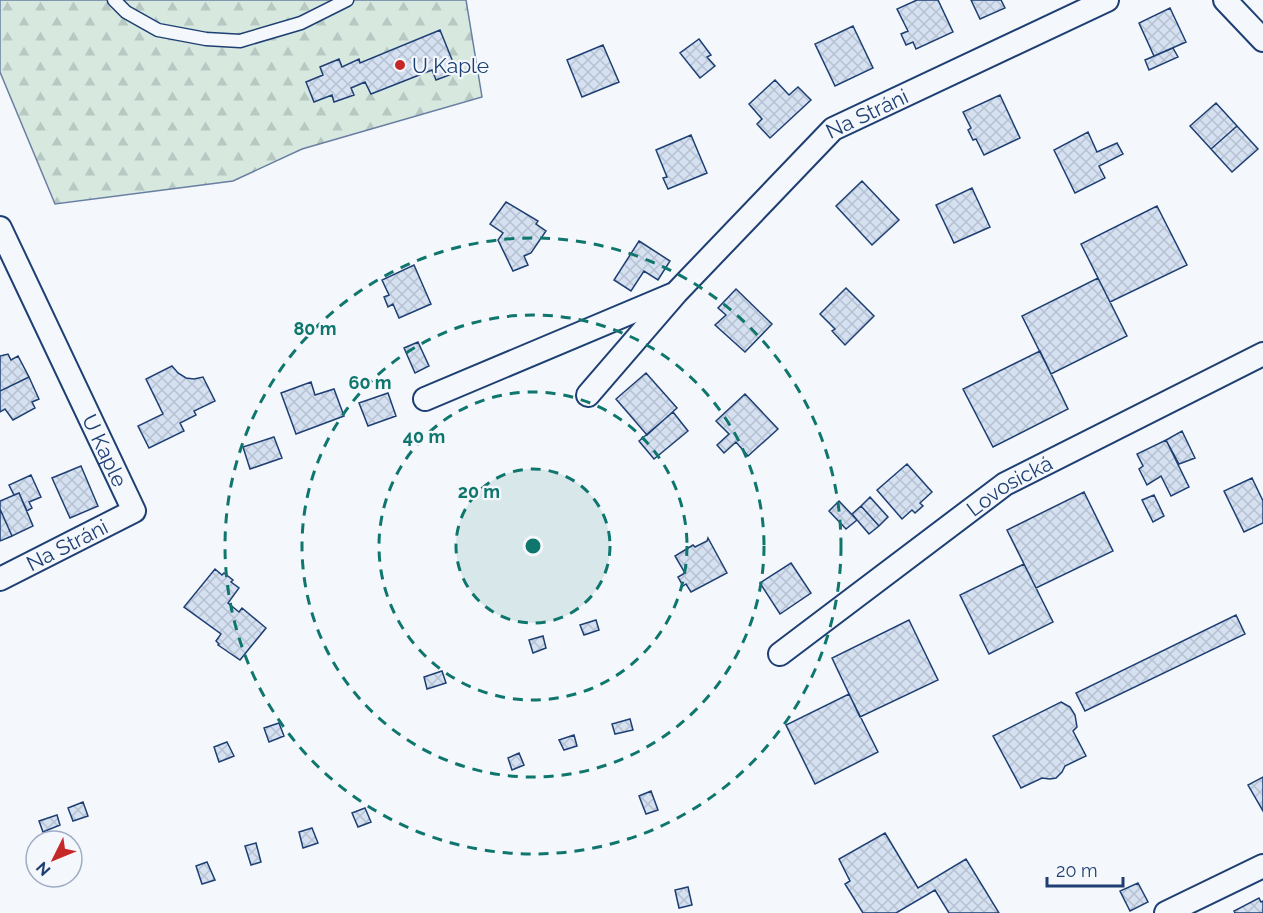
<svg xmlns="http://www.w3.org/2000/svg" width="1263" height="913" viewBox="0 0 1263 913" font-family="Raleway,sans-serif">
<style>
.forest{fill:url(#forest-firs);stroke:#687fa3;stroke-width:1.5}
.building{fill:url(#building-cross-hatch);stroke:#1d3f73;stroke-width:1.5}
.lines{fill:none;stroke-linecap:round;stroke-linejoin:round}
.lane-casing{stroke:#1d3f73;stroke-width:15}
.street-casing{stroke:#1d3f73;stroke-width:26}
.lane{stroke:#f4f7fb;stroke-width:12}
.street{stroke:#f4f7fb;stroke-width:22}
.ring{fill:none;stroke:#0f766e;stroke-width:3;stroke-dasharray:10 8}
.poi-dot{fill:#c62828;stroke:#f4f7fb;stroke-width:2}
.labels{text-anchor:middle;dominant-baseline:central;stroke-width:4.5;stroke-linejoin:round;paint-order:stroke}
.poi-label{font-size:21px;fill:#1d3f73;stroke:#f4f7fb;text-anchor:start}
.street-label{font-size:21px;fill:#1d3f73;stroke:#f4f7fb}
.centre{fill:#0f766e;stroke:#f4f7fb;stroke-width:3}
.ring-label{font-size:18px;text-anchor:middle;font-weight:bold;fill:#0f766e;stroke:#f4f7fb;stroke-width:4.5;stroke-linejoin:round;paint-order:stroke}
</style>
<defs>
<pattern id="forest-firs" width="22" height="20" patternUnits="userSpaceOnUse" patternTransform="scale(1.5)"><rect width="22" height="20" fill="#d7e8df"/><path d="M5 1l3.5 6h-7zM16 11l3.5 6h-7z" fill="#b8c8c3"/></pattern>
<pattern id="building-cross-hatch" width="8" height="8" patternUnits="userSpaceOnUse" patternTransform="scale(1.5)"><rect width="8" height="8" fill="#d5e0f0"/><path d="M0 0l8 8M0 8l8-8" fill="none" stroke="#b6c1d1"/></pattern>
</defs>
<rect width="100%" height="100%" fill="#f4f7fb"/>
<path class="forest" d="M0,0H466L482,97L302,149L233,181L55,204L0,72Z"/>
<path class="building" d="M917,0H938L953,32L916,49L913,42L906,45L901,34L908,31L897,9Z
M971,0H1001L1005,8L980,19Z
M1170,8L1186,42L1154,56L1139,23Z
M853,26L873,68L835,86L815,44Z
M440,30L457,72L436,80L432,70L371,94L365,82L351,88L354,95L334,102L332,95L314,102L306,82L323,75L320,67L339,59L342,67L359,59L360,63Z
M699,39L711,55L707,57L715,66L700,78L680,53Z
M603,45L619,82L582,97L567,60Z
M1173,48L1178,57L1149,70L1145,60Z
M775,80L789,95L798,87L811,100L770,138L757,124L762,119L749,104Z
M1000,95L1020,138L984,155L976,139L973,140L968,130L971,128L963,112Z
M1216,103L1237,126L1211,149L1190,126Z
M1237,126L1258,149L1232,172L1211,149Z
M1088,132L1097,152L1117,143L1123,154L1099,166L1105,178L1075,193L1054,150Z
M691,135L707,173L668,189L663,178L667,177L656,150Z
M862,181L899,220L872,245L836,206Z
M972,188L990,227L954,243L936,205Z
M506,202L538,221L536,224L546,231L531,253L524,256L528,265L513,271L498,240L503,233L490,224Z
M1157,206L1187,265L1110,302L1081,244Z
M639,241L670,261L658,280L644,271L631,291L614,280Z
M414,265L431,304L399,318L393,304L388,307L384,297L389,295L382,280Z
M1098,278L1127,336L1051,374L1022,316Z
M846,288L874,316L845,345L832,331L835,329L820,314Z
M736,289L772,324L745,352L715,325L726,315L718,308Z
M418,342L429,366L415,373L404,348Z
M1040,351L1068,409L993,447L963,389Z
M8,354L11,360L18,356L29,377L0,391V356Z
M172,366L178,373L186,378L194,379L203,377L215,401L194,411L196,415L180,423L184,431L149,448L138,426L163,414L146,379Z
M646,373L677,408L647,435L616,399Z
M29,377L39,399L32,402L35,408L13,420L5,409L0,412V391Z
M311,382L315,395L334,389L344,416L296,434L281,393Z
M388,393L396,416L368,426L359,403Z
M745,394L778,429L748,456L736,442L724,453L717,445L729,434L716,421Z
M673,412L688,431L654,459L639,441Z
M1182,431L1195,458L1179,464L1166,440Z
M274,437L282,458L250,469L243,447Z
M1166,440L1189,487L1171,496L1161,476L1147,485L1139,469L1143,466L1137,454Z
M907,464L932,492L920,503L923,506L915,513L912,510L902,519L877,490Z
M81,466L98,506L70,518L52,478Z
M31,475L41,497L29,502L32,508L27,511L19,493L14,495L9,485Z
M1252,478L1263,501V523L1244,532L1224,491Z
M1084,492L1113,551L1036,588L1007,530Z
M19,493L33,526L12,536L0,509V501Z
M1154,495L1164,516L1153,522L1142,500Z
M870,497L888,517L879,526L861,506Z
M839,501L857,520L846,529L829,511Z
M861,506L879,526L869,534L852,514Z
M0,509L12,536L0,541Z
M708,538L727,573L691,592L686,584L683,586L678,577L685,573L675,556L693,545L695,547L707,541Z
M791,563L811,593L780,614L760,583Z
M1024,564L1053,622L989,654L960,595Z
M215,569L222,575L224,573L233,580L231,582L239,588L228,603L239,612L242,608L266,628L240,660L218,645L219,644L216,641L221,634L184,607Z
M1236,615L1245,634L1085,711L1076,693Z
M596,620L599,630L584,635L580,625Z
M909,620L938,680L860,717L832,658Z
M543,636L546,648L533,653L529,640Z
M442,671L446,683L427,689L424,677Z
M849,694L878,752L815,784L786,725Z
M1061,702L1070,707L1075,715L1077,727L1073,731L1086,756L1065,766L1062,772L1056,778L1050,779L1042,778L1021,788L993,736Z
M630,719L633,730L615,734L612,724Z
M279,723L284,736L269,742L264,728Z
M574,735L577,746L564,750L559,740Z
M227,742L234,756L219,762L214,747Z
M519,753L524,765L512,770L508,758Z
M1263,777V811L1248,785Z
M651,791L658,810L646,814L639,796Z
M83,802L88,816L73,821L68,808Z
M365,808L371,822L358,827L352,813Z
M57,815L60,825L43,832L39,821Z
M312,828L318,843L303,848L299,832Z
M885,833L918,888L966,859L999,913H949L935,890L896,913H863L845,884L850,881L839,859Z
M256,843L261,862L251,865L245,846Z
M207,862L215,880L202,884L196,866Z
M1138,883L1148,902L1130,911L1120,891Z
M688,887L692,905L679,908L675,890Z
M1259,898L1261,902L1263,901V913H1235L1234,911Z"/>
<g class="lines">
<defs>
<path id="lane" d="M114,0L126,12L158,30L206,39L240,41L301,23L347,0"/>
<g id="street">
<path d="M1225,0L1263,40"/>
<path id="s1" d="M0,228L134,511L0,579"/>
<path id="s2" d="M588,395L676,293L833,129L1107,0"/>
<path d="M425,399L672,295"/>
<path id="s3" d="M780,654L1005,484L1263,354"/>
<path d="M1166,913L1263,866"/>
</g>
</defs>
<use href="#lane" class="lane-casing"/>
<use href="#street" class="street-casing"/>
<use href="#lane" class="lane"/>
<use href="#street" class="street"/>
</g>
<circle cx="533" cy="546" r="77" fill="#0f766e" fill-opacity=".12"/>
<g class="ring">
<circle cx="533" cy="546" r="77"/>
<circle cx="533" cy="546" r="154"/>
<circle cx="533" cy="546" r="231"/>
<circle cx="533" cy="546" r="308"/>
</g>
<circle class="poi-dot" cx="400" cy="65" r="6"/>
<g class="labels">
<g class="poi-label">
<text x="412" y="65">U Kaple</text>
</g>
<g class="street-label">
<text stroke="none"><textPath href="#s2" startOffset="399">Na Stráni</textPath></text>
<text stroke="none"><textPath href="#s1" startOffset="246">U Kaple</textPath></text>
<text stroke="none"><textPath href="#s3" startOffset="285">Lovosická</textPath></text>
<text transform="translate(67 545) rotate(-27)">Na Stráni</text>
</g>
</g>
<circle cx="533" cy="546" r="9" class="centre"/>
<g class="ring-label">
<text x="315" y="335">80 m</text>
<text x="370" y="389">60 m</text>
<text x="424" y="443">40 m</text>
<text x="479" y="498">20 m</text>
</g>
<g transform="translate(54 859) rotate(227)"><circle r="28" fill="#f4f7fb" stroke="#9eadc5" stroke-width="1.5"/>
<path d="M0-4.5L10 22L0 15L-10 22Z" fill="#c62828"/>
<text y="-9" font-size="16" font-weight="bold" text-anchor="middle" fill="#1d3f73">N</text>
</g>
<path d="M1047 877v9h76v-9" fill="none" stroke="#1d3f73" stroke-width="3"/>
<text x="1056" y="877" font-size="18" fill="#1d3f73" stroke="#f4f7fb" stroke-width="4.5" paint-order="stroke">20 m</text>
</svg>
